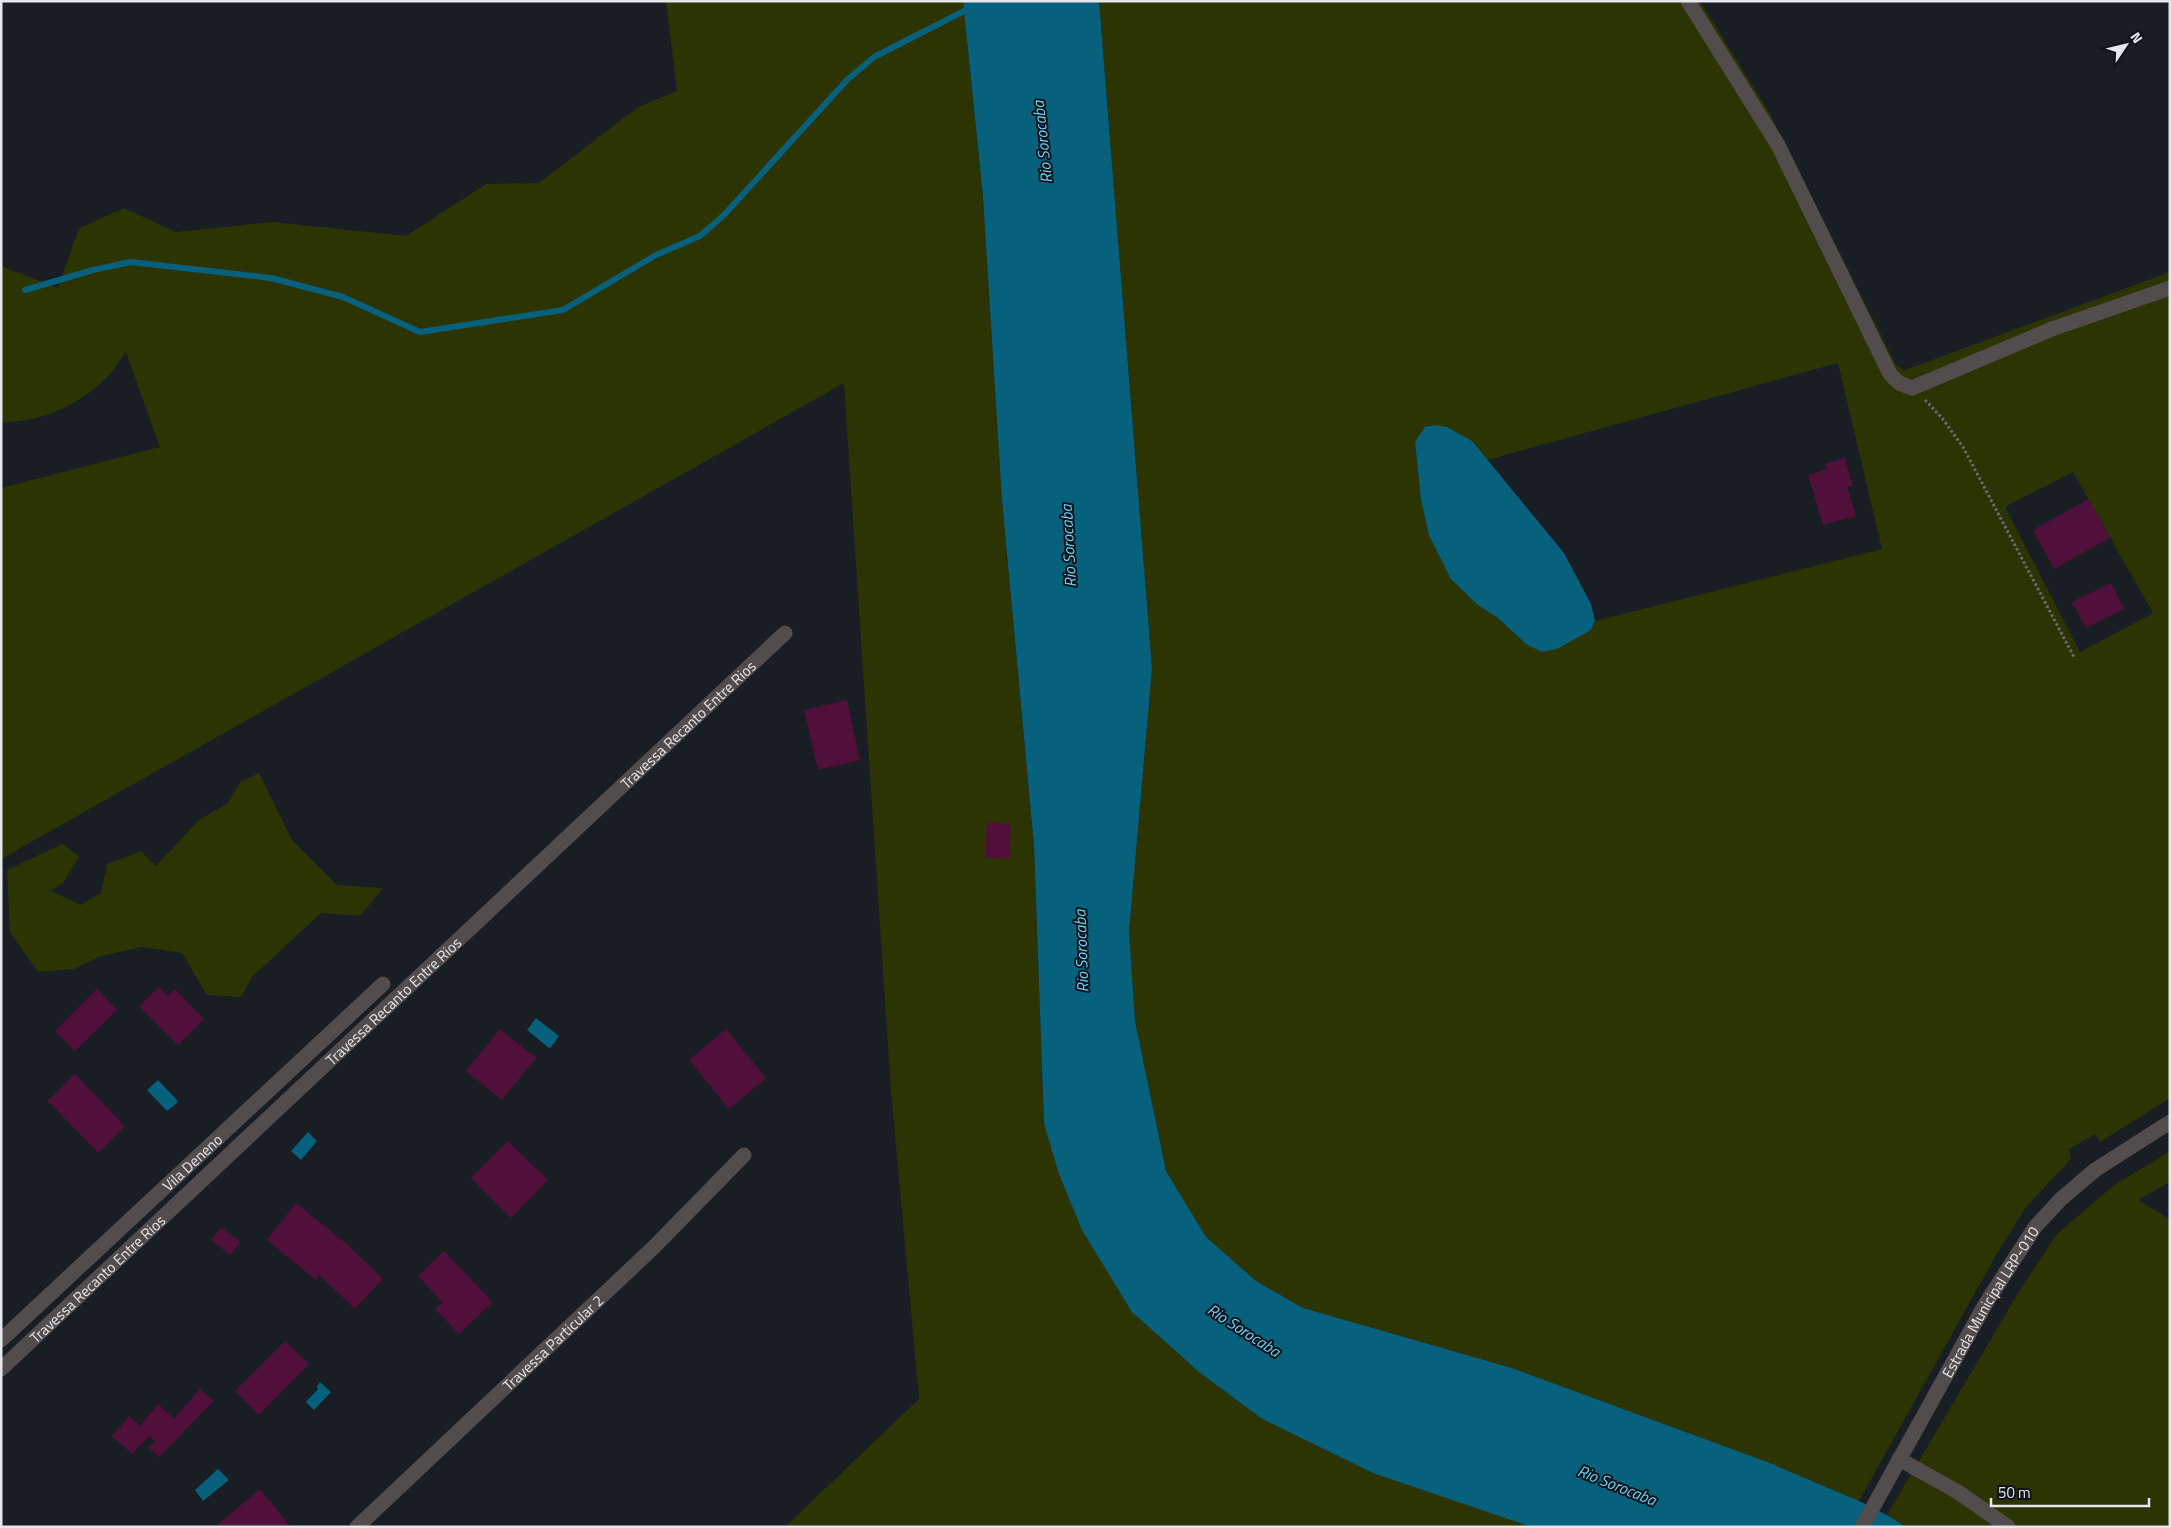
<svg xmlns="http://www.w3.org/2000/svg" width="2171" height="1528" viewBox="0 0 2171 1528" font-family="'Titillium Web',sans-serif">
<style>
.green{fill:#2d3404;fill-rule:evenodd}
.water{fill:#08617c}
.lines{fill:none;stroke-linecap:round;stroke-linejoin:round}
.stream{stroke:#08617c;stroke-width:6}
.building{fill:#511039}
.path{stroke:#686b72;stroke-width:3;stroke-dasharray:2.5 2.5;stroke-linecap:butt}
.minor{stroke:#524d4c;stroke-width:15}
.labels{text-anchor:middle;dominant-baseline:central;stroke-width:4;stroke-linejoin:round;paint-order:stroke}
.street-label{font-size:15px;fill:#e5e7ec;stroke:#10141a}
.water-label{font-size:16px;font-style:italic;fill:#6cd2f8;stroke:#10141a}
</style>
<rect width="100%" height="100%" fill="#191d24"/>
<path class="green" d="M666,1H963L983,196L1002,500L1034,845L1044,1123L1132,1312L1199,1372L1261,1418L1532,1527H785L919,1399L891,1091L844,383L1,859V488L160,447L126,352C119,361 113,372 105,379C78,406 39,423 1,422V266L58,288L79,228L124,208L176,232L273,222L406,236L486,184L539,183L638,107L677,91Z
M1099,1H1700L1769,112L1896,365L1905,370L2170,272V1098L2100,1142L2095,1134L2069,1149L2071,1159L2026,1207L1996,1255L1859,1501L1770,1463L1512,1368L1303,1308L1256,1281L1206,1237L1166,1171L1135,1021L1129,932L1152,668ZM1838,363L1882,549L1595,621L1591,630L1526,644L1498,618L1478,605L1429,535L1421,500L1415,442L1435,425C1460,431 1471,441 1487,460ZM2073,472L2153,613L2080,652L2005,507Z
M259,773L292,840L337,885L383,888L360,916L321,913L252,977L241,997L207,995L182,953L142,947L101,956L74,969L38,972L10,932L7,870L62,844L79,856L64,882L51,891L81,905L101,893L107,864L141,851L156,866L199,820L228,803L240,782Z
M2170,1151V1182L2138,1200L2170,1219V1527H1906L1887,1515L2017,1295L2056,1235L2113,1186Z"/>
<path class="water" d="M963,1H1099L1152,668L1129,932L1135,1021L1166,1171L1206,1237L1256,1281L1303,1308L1512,1368L1770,1463L1859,1501L1887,1515L1906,1527H1532L1373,1473L1261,1418L1199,1372L1132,1312L1082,1230L1059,1174L1044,1123L1034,845L1002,500L983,196Z
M1435,425L1447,427L1472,441L1564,553L1591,604L1595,621L1591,630L1557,649L1542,652L1526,644L1498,618L1478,605L1451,579L1429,535L1421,500L1415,442L1425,427Z
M536,1018L559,1036L551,1047L549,1048L527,1030Z
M158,1080L177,1100V1103L167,1111L147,1090Z
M308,1132L317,1141L301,1160L291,1151Z
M320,1382L331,1392L314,1410L306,1402L318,1389L317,1386Z
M218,1469L229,1480L203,1501L195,1490Z"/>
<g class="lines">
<path class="stream" d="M25,290L93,270L131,262L271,278L343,297L420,332L563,310L656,255L700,236L724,215L847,80L874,57L970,8"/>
</g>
<path class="building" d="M1845,458L1853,486L1847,487L1856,516L1823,525L1808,475L1827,469L1825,464Z
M2089,499L2110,538L2054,569L2033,530Z
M2111,583L2124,609L2086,628L2072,602Z
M847,700L860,760L818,770L804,710Z
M987,822L1011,824L1009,859L985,858Z
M159,987L168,996L175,989L204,1019L178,1045L139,1006Z
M97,989L117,1010L75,1051L55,1031Z
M500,1029L536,1058L502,1100L466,1071Z
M726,1029L766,1078L729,1109L689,1060Z
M75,1074L125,1126L98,1153L48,1101Z
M508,1141L548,1180L511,1218L471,1178Z
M296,1203L348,1245L383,1279L355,1309L319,1275L316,1280L267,1240Z
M221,1227L240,1242L230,1255L211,1240Z
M444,1251L493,1302L459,1334L435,1309L442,1302L418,1276Z
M285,1341L309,1364L259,1415L235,1391Z
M200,1389L214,1401L159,1457L149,1448L155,1441L149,1436L132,1454L112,1436L129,1416L140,1426L158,1404L174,1419Z
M260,1489L291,1527H215Z"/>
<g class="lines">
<path class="path" d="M1925,400L1942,418L1963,447L2074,657"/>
<g class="minor">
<path d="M1688,1L1778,145L1890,374L1899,383L1912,388L2052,329L2170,288"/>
<path id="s1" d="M1,1340L383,984"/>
<path id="s2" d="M1,1369L785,633"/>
<path d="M1899,1459L1958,1492L2008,1527"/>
<path id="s3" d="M357,1527L655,1246L744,1155"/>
<path id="s4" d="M1862,1527L1986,1303L2035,1227L2061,1199L2095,1170L2170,1122"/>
</g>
</g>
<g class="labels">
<g class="street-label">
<text stroke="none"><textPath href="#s2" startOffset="942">Travessa Recanto Entre Rios</textPath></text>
<text stroke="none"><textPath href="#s2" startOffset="538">Travessa Recanto Entre Rios</textPath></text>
<text stroke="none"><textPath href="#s1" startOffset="261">Vila Deneno</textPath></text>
<text stroke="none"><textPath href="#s2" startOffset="132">Travessa Recanto Entre Rios</textPath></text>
<text stroke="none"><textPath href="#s4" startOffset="259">Estrada Municipal LRP-010</textPath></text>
<text stroke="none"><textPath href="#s3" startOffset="269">Travessa Particular 2</textPath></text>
</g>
<g class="water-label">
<text transform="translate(1042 142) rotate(-96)">Rio Sorocaba</text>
<text transform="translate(1068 546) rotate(-93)">Rio Sorocaba</text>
<text transform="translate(1081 951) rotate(-92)">Rio Sorocaba</text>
<text transform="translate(1244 1330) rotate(33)">Rio Sorocaba</text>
<text transform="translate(1617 1485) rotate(22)">Rio Sorocaba</text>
</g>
</g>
<rect width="2171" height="1528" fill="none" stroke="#e5e7ec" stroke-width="5"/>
<g transform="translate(2126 45) rotate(55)" stroke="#10141a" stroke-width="4" paint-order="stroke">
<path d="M0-4L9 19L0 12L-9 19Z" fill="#e5e7ec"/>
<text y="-8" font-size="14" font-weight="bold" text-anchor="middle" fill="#e5e7ec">N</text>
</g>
<path d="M1991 1498v8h158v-8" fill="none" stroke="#e5e7ec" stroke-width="2.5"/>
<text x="1998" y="1498" font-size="15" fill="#e5e7ec" stroke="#10141a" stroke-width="4" paint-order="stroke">50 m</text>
</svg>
